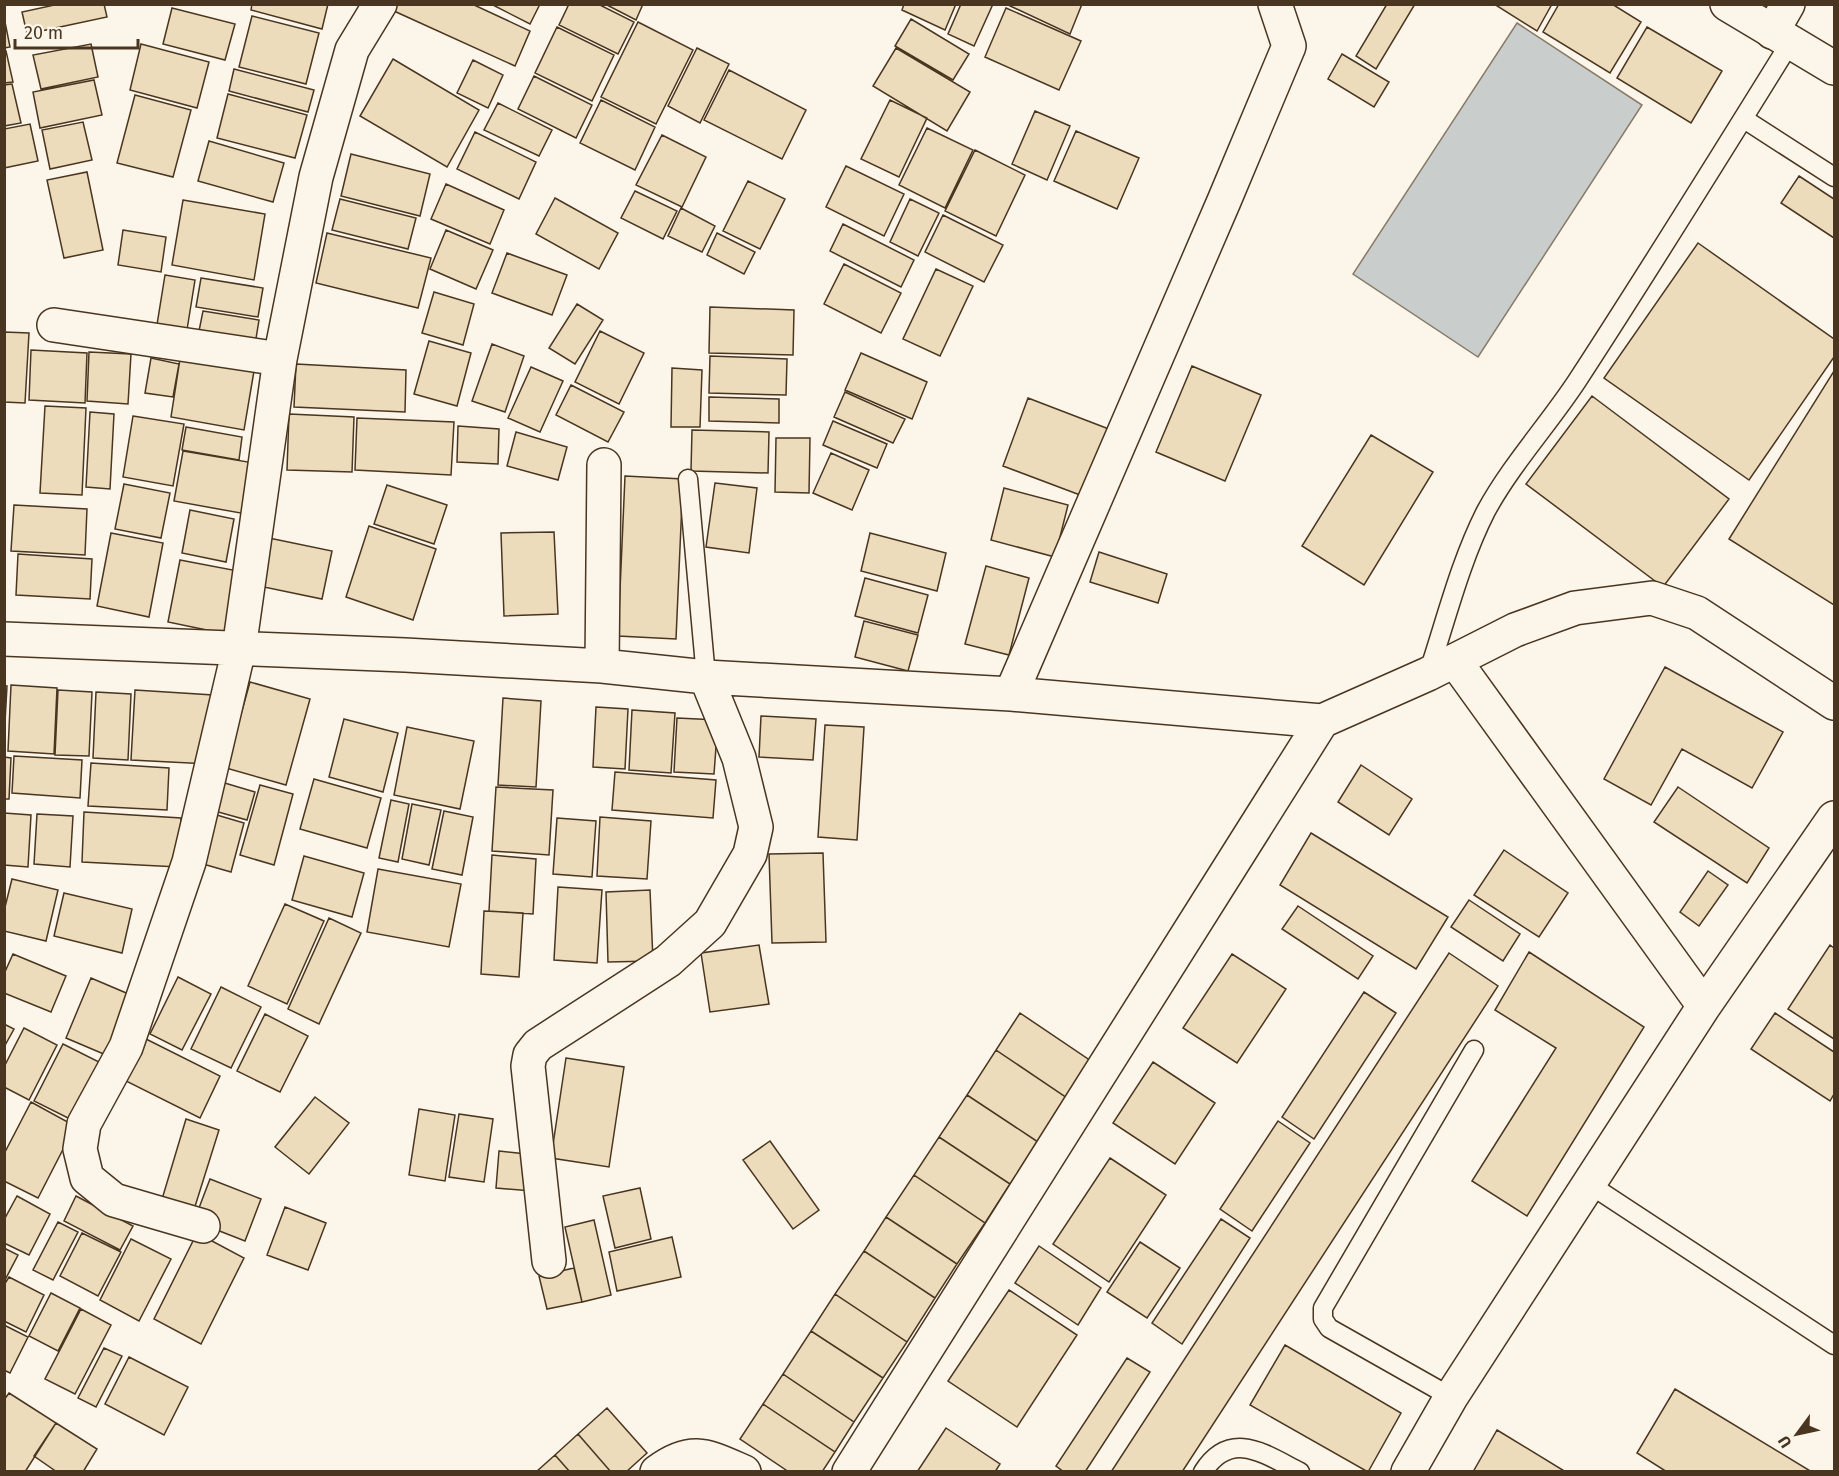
<svg xmlns="http://www.w3.org/2000/svg" width="1839" height="1476" viewBox="0 0 1839 1476" font-family="'Fira Sans',sans-serif">
<style>
.water{fill:#c9cecd;stroke:#887966;stroke-width:1.5}
.building{fill:#ecdcbc;stroke:#4a3520;stroke-width:1.5}
.lines{fill:none;stroke-linecap:round;stroke-linejoin:round}
.lane-casing{stroke:#4a3520;stroke-width:21}
.street-casing{stroke:#4a3520;stroke-width:36}
.highway-casing{stroke:#4a3520;stroke-width:36}
.lane{stroke:#fbf6e9;stroke-width:18}
.street{stroke:#fbf6e9;stroke-width:33}
.highway{stroke:#fbf6e9;stroke-width:33}
</style>
<rect width="100%" height="100%" fill="#fbf6e9"/>
<path class="water" d="M1517,23L1642,105L1478,357L1353,274Z"/>
<path class="building" d="M59,4H104L107,17L27,34L22,12Z
M252,4H328L322,29L251,10Z
M397,4H472L530,31L515,66L394,11Z
M491,4H540L530,24Z
M569,4H598L634,22L618,54L559,25Z
M605,4H643L636,20Z
M904,4H956L945,30L902,10Z
M961,4H993L974,46L948,34Z
M1006,4H1082L1070,34Z
M1387,4H1415L1376,69L1356,56Z
M1494,4H1552L1537,31Z
M1559,4H1612L1641,22L1610,73L1543,32Z
M172,8L235,24L225,60L163,44Z
M1006,8L1081,41L1059,90L985,57Z
M252,16L319,33L306,84L239,67Z
M4,17L10,47L4,48Z
M911,19L969,54L953,80L895,46Z
M638,22L693,50L656,124L601,97Z
M557,27L614,55L592,101L535,73Z
M1647,27L1722,71L1691,123L1617,78Z
M91,44L98,77L41,89L33,55Z
M141,44L209,62L197,108L130,90Z
M697,48L729,64L700,123L668,106Z
M896,48L970,92L947,131L873,86Z
M4,51H6L13,82L4,83Z
M1342,54L1389,82L1374,107L1328,79Z
M393,59L479,110L447,167L360,116Z
M473,60L503,75L488,108L457,93Z
M234,69L314,90L308,112L229,91Z
M729,70L806,110L782,159L704,120Z
M534,76L592,105L576,138L518,109Z
M94,80L102,115L40,128L33,92Z
M12,84L21,123L4,126V85Z
M228,94L307,115L295,158L217,138Z
M135,95L191,110L173,177L117,163Z
M601,100L655,127L635,170L580,143Z
M890,100L927,118L899,177L861,159Z
M498,103L552,130L539,156L484,130Z
M1035,111L1070,126L1047,180L1012,164Z
M83,122L92,160L50,169L42,130Z
M30,124L38,161L4,168V129Z
M927,128L973,150L945,208L899,185Z
M1076,131L1139,158L1117,209L1054,181Z
M475,132L536,162L519,199L457,169Z
M662,135L706,157L682,207L636,185Z
M209,141L284,163L273,202L198,181Z
M975,150L1025,175L996,236L945,211Z
M351,154L430,174L420,216L341,196Z
M846,166L904,194L884,236L826,207Z
M87,172L103,250L64,258L47,180Z
M1799,176L1834,199V238L1781,203Z
M748,181L785,199L760,249L723,231Z
M446,184L504,210L490,244L431,219Z
M635,191L677,211L663,239L621,218Z
M555,198L618,233L599,269L536,234Z
M340,199L416,218L408,249L332,230Z
M910,199L939,213L918,256L890,242Z
M183,200L265,214L254,280L172,265Z
M681,208L715,226L702,252L668,236Z
M943,215L1003,245L984,282L925,252Z
M843,224L914,260L901,287L830,251Z
M123,230L166,237L161,272L118,265Z
M446,230L493,250L476,289L430,269Z
M327,233L431,258L418,308L316,283Z
M717,233L755,252L744,274L707,255Z
M1698,243L1834,339V357L1749,480L1604,378Z
M507,253L567,275L552,315L492,293Z
M844,264L901,293L881,333L824,304Z
M936,269L973,286L940,356L903,339Z
M165,275L195,280L186,336L156,331Z
M201,278L263,288L258,317L196,307Z
M434,292L474,304L463,345L422,333Z
M577,304L603,320L575,364L549,348Z
M710,307L794,310L793,355L709,353Z
M203,311L259,320L254,351L197,341Z
M600,331L644,353L619,404L575,382Z
M4,332L29,333L25,403L4,402Z
M429,341L471,353L457,406L414,394Z
M492,344L524,356L505,412L472,401Z
M31,350L87,353L85,403L29,400Z
M89,352L131,354L128,404L87,401Z
M861,353L927,382L912,419L845,390Z
M710,356L787,359L786,395L709,393Z
M151,358L179,364L173,397L145,393Z
M180,359L254,371L244,430L171,417Z
M296,364L406,370L405,412L294,407Z
M1192,366L1261,395L1225,481L1156,452Z
M531,367L563,381L540,432L508,418Z
M672,368L702,370L700,427H671Z
M1834,371V605L1729,539Z
M571,385L624,412L608,442L556,415Z
M845,392L905,419L893,443L834,417Z
M1592,396L1729,499L1663,587L1526,484Z
M709,397L779,399V423L709,421Z
M1028,398L1114,431L1088,498L1003,466Z
M45,406L86,408L82,495L40,493Z
M90,412L114,414L110,489L86,487Z
M289,414L354,417L352,472L287,470Z
M133,416L184,424L173,486L123,477Z
M357,418L454,422L451,475L355,470Z
M833,421L887,444L877,468L823,445Z
M458,426L499,429L498,464L457,462Z
M186,427L242,437L239,460L182,450Z
M692,430L769,432L768,473L691,471Z
M516,432L567,447L558,480L507,466Z
M1371,435L1433,472L1364,585L1302,546Z
M776,438H810L809,493L775,492Z
M183,451L254,463L246,514L174,501Z
M831,453L869,470L852,510L813,493Z
M625,476L683,479L676,639L618,636Z
M715,483L757,488L749,553L706,547Z
M124,484L170,493L161,538L115,529Z
M387,485L447,505L434,544L374,524Z
M1004,488L1068,505L1055,557L991,540Z
M14,505L87,509L85,555L11,551Z
M190,510L234,519L226,562L182,553Z
M369,526L436,549L413,620L346,597Z
M554,532L558,614L504,616L501,533Z
M111,533L163,543L149,617L97,606Z
M870,533L946,553L937,591L861,571Z
M269,538L332,551L322,599L259,586Z
M1099,552L1167,574L1158,603L1090,582Z
M18,554L92,559L90,599L16,595Z
M180,560L238,571L226,634L168,622Z
M986,566L1029,578L1009,655L965,644Z
M865,578L928,595L918,633L855,616Z
M864,621L918,635L908,671L855,657Z
M1665,667L1783,732L1752,788L1682,749L1651,805L1604,779Z
M250,682L310,699L286,785L226,768Z
M11,685L57,688L54,754L8,751Z
M4,686H7L4,741Z
M58,690L92,692L89,756L55,755Z
M135,690L213,695L209,764L131,760Z
M96,692L131,694L128,760L93,758Z
M503,698L541,701L536,787L498,785Z
M596,707L628,709L625,769L593,767Z
M632,710L675,713L671,773L629,770Z
M761,716L816,719L813,760L759,757Z
M677,718L718,720L714,774L674,772Z
M344,719L398,733L383,792L329,777Z
M825,725L864,727L857,840L818,837Z
M407,727L474,741L460,809L394,795Z
M14,756L82,760L80,798L12,793Z
M4,757L11,758L9,799H4Z
M91,763L169,768L167,810L88,806Z
M1361,765L1412,799L1389,835L1338,802Z
M615,772L716,780L713,818L612,810Z
M314,779L381,798L367,848L300,829Z
M218,781L255,792L247,820L211,810Z
M260,785L293,794L274,865L240,855Z
M496,787L553,790L549,855L492,851Z
M1678,787L1769,848L1747,883L1654,822Z
M391,800L409,804L398,862L379,858Z
M412,804L441,810L429,865L402,859Z
M444,811L473,817L462,875L432,869Z
M84,812L181,818L178,867L82,862Z
M4,813L31,815L28,867L4,865Z
M210,813L244,823L231,872L196,862Z
M37,814L73,816L70,867L34,864Z
M600,817L651,821L647,879L597,876Z
M557,818L596,821L592,877L553,874Z
M1311,833L1448,917L1416,969L1280,885Z
M1504,850L1568,893L1539,937L1474,895Z
M823,853L826,942L772,943L769,854Z
M492,855L536,859L533,914L489,911Z
M304,856L364,873L352,917L292,900Z
M378,869L461,884L449,947L367,932Z
M1708,871L1728,885L1699,926L1680,912Z
M12,879L58,890L46,941L4,931V911Z
M558,887L602,890L597,963L554,960Z
M650,890L653,961L608,962L606,892Z
M64,893L132,909L122,953L54,936Z
M1469,900L1520,934L1503,961L1451,927Z
M285,904L324,921L287,1004L248,986Z
M1298,906L1373,956L1358,979L1282,929Z
M484,911L523,913L519,977L481,974Z
M329,918L361,933L319,1024L288,1009Z
M759,945L769,1004L710,1012L701,953Z
M1830,945L1834,948V1039L1788,1009Z
M1529,952L1644,1027L1527,1216L1472,1181L1556,1048L1495,1010Z
M1449,953L1498,986L1182,1472H1111Z
M13,954L66,976L51,1012L4,993V974Z
M1232,954L1286,989L1237,1063L1183,1028Z
M178,977L211,994L182,1050L150,1034Z
M91,978L131,995L106,1055L66,1038Z
M221,987L261,1007L231,1068L191,1049Z
M1364,992L1396,1013L1314,1139L1282,1117Z
M1020,1013L1091,1061L1067,1098L996,1050Z
M1775,1013L1834,1052V1094L1830,1101L1751,1049Z
M265,1014L308,1036L280,1092L237,1071Z
M4,1024L14,1029L4,1047Z
M24,1028L57,1045L29,1100L4,1087V1067Z
M142,1037L220,1076L200,1118L122,1079Z
M63,1044L107,1066L78,1123L34,1101Z
M996,1050L1067,1098L1038,1142L967,1095Z
M566,1058L624,1067L609,1167L551,1158Z
M1153,1062L1215,1103L1175,1164L1113,1123Z
M967,1095L1038,1142L1010,1184L939,1137Z
M315,1097L349,1123L309,1174L275,1147Z
M31,1102L75,1126L38,1198L4,1181V1154Z
M419,1109L455,1115L445,1181L409,1175Z
M459,1114L493,1119L484,1182L449,1177Z
M186,1119L219,1130L192,1216L160,1206Z
M1278,1121L1310,1143L1252,1231L1220,1209Z
M939,1137L1010,1184L985,1223L914,1175Z
M770,1141L819,1210L793,1229L743,1160Z
M499,1151L536,1155L532,1191L496,1188Z
M1110,1158L1166,1195L1109,1282L1053,1244Z
M914,1175L985,1223L957,1264L886,1217Z
M210,1179L261,1199L245,1241L194,1221Z
M640,1188L651,1239L615,1248L603,1196Z
M17,1196L50,1214L29,1255L4,1243V1220Z
M76,1196L133,1226L120,1250L64,1221Z
M285,1207L326,1223L308,1270L267,1255Z
M886,1217L957,1264L935,1298L864,1251Z
M1221,1219L1250,1238L1182,1344L1152,1323Z
M594,1220L611,1295L582,1302L565,1227Z
M58,1222L78,1232L53,1280L33,1270Z
M82,1233L121,1252L98,1296L60,1276Z
M197,1233L244,1258L201,1344L154,1319Z
M672,1237L681,1277L617,1291L609,1252Z
M131,1239L171,1259L139,1321L100,1300Z
M1140,1242L1180,1268L1147,1318L1107,1292Z
M1039,1246L1101,1288L1078,1325L1015,1283Z
M4,1248L18,1255L5,1280H4Z
M864,1251L935,1298L907,1342L835,1294Z
M574,1268L582,1302L547,1309L539,1276Z
M9,1277L44,1295L26,1332L4,1321V1285Z
M1009,1290L1077,1335L1017,1427L948,1381Z
M51,1293L80,1308L58,1351L29,1336Z
M835,1294L907,1342L883,1378L811,1331Z
M81,1309L111,1325L75,1394L45,1379Z
M4,1325L28,1337L10,1373L4,1370Z
M811,1331L883,1378L854,1422L783,1374Z
M1285,1345L1401,1413L1368,1472L1250,1405Z
M104,1348L122,1356L96,1407L78,1398Z
M129,1357L188,1387L164,1435L105,1404Z
M1127,1358L1150,1372L1085,1472H1064L1056,1466Z
M783,1374L854,1422L835,1452L763,1404Z
M1675,1389L1812,1472H1667L1637,1453Z
M9,1393L56,1423L25,1472H4V1400Z
M763,1404L835,1452L822,1472H789L740,1439Z
M607,1408L647,1453L626,1472H611L578,1434Z
M56,1423L97,1449L83,1472H57L34,1456Z
M946,1428L1000,1464L995,1472H917Z
M1497,1430L1566,1472H1473Z
M578,1434L611,1472H570L555,1455Z
M555,1455L570,1472H536Z"/>
<g class="lines">
<defs>
<path id="lane" d="M1744,119L1834,177
M688,479L706,677
M1428,674C1446,620 1460,562 1486,511C1511,465 1548,425 1577,381C1650,269 1720,156 1790,43
M1589,1184L1834,1345
M1451,1397L1329,1328L1323,1319V1308L1474,1050
M1203,1472C1231,1428 1266,1455 1300,1472"/>
<path id="street" d="M1772,32L1788,4
M54,325L280,359
M4,639L405,655L602,666L706,677L1011,694L1322,721L1428,674L1515,630L1575,608L1652,598L1697,613L1834,703
M1455,661L1704,1006
M602,666L604,465
M1011,694L1224,201L1289,46L1275,4
M203,1226L114,1200L87,1178L80,1149L84,1124L126,1047L189,862L239,649L280,359L316,177L352,50L380,4
M549,1261L528,1066L530,1055L538,1045L668,961L710,923L750,854L756,827L739,758L706,677
M657,1472C692,1446 707,1456 744,1472
M849,1472L1322,721
M1408,1472L1451,1397L1704,1006L1834,818"/>
<path id="highway" d="M1727,4L1834,68"/>
</defs>
<use href="#lane" class="lane-casing"/>
<use href="#street" class="street-casing"/>
<use href="#highway" class="highway-casing"/>
<use href="#lane" class="lane"/>
<use href="#street" class="street"/>
<use href="#highway" class="highway"/>
</g>
<rect width="1839" height="1476" fill="none" stroke="#4a3520" stroke-width="12"/>
<g transform="translate(1797 1434) rotate(237)" stroke="#fbf6e9" stroke-width="4.5" paint-order="stroke">
<path d="M0-4.5L10 22L0 15L-10 22Z" fill="#4a3520"/>
<text y="-9" font-size="16" font-weight="bold" text-anchor="middle" fill="#4a3520">U</text>
</g>
<path d="M15 39v9h123v-9" fill="none" stroke="#4a3520" stroke-width="3"/>
<text x="24" y="39" font-size="18" fill="#4a3520" stroke="#fbf6e9" stroke-width="4.5" paint-order="stroke">20 m</text>
</svg>
